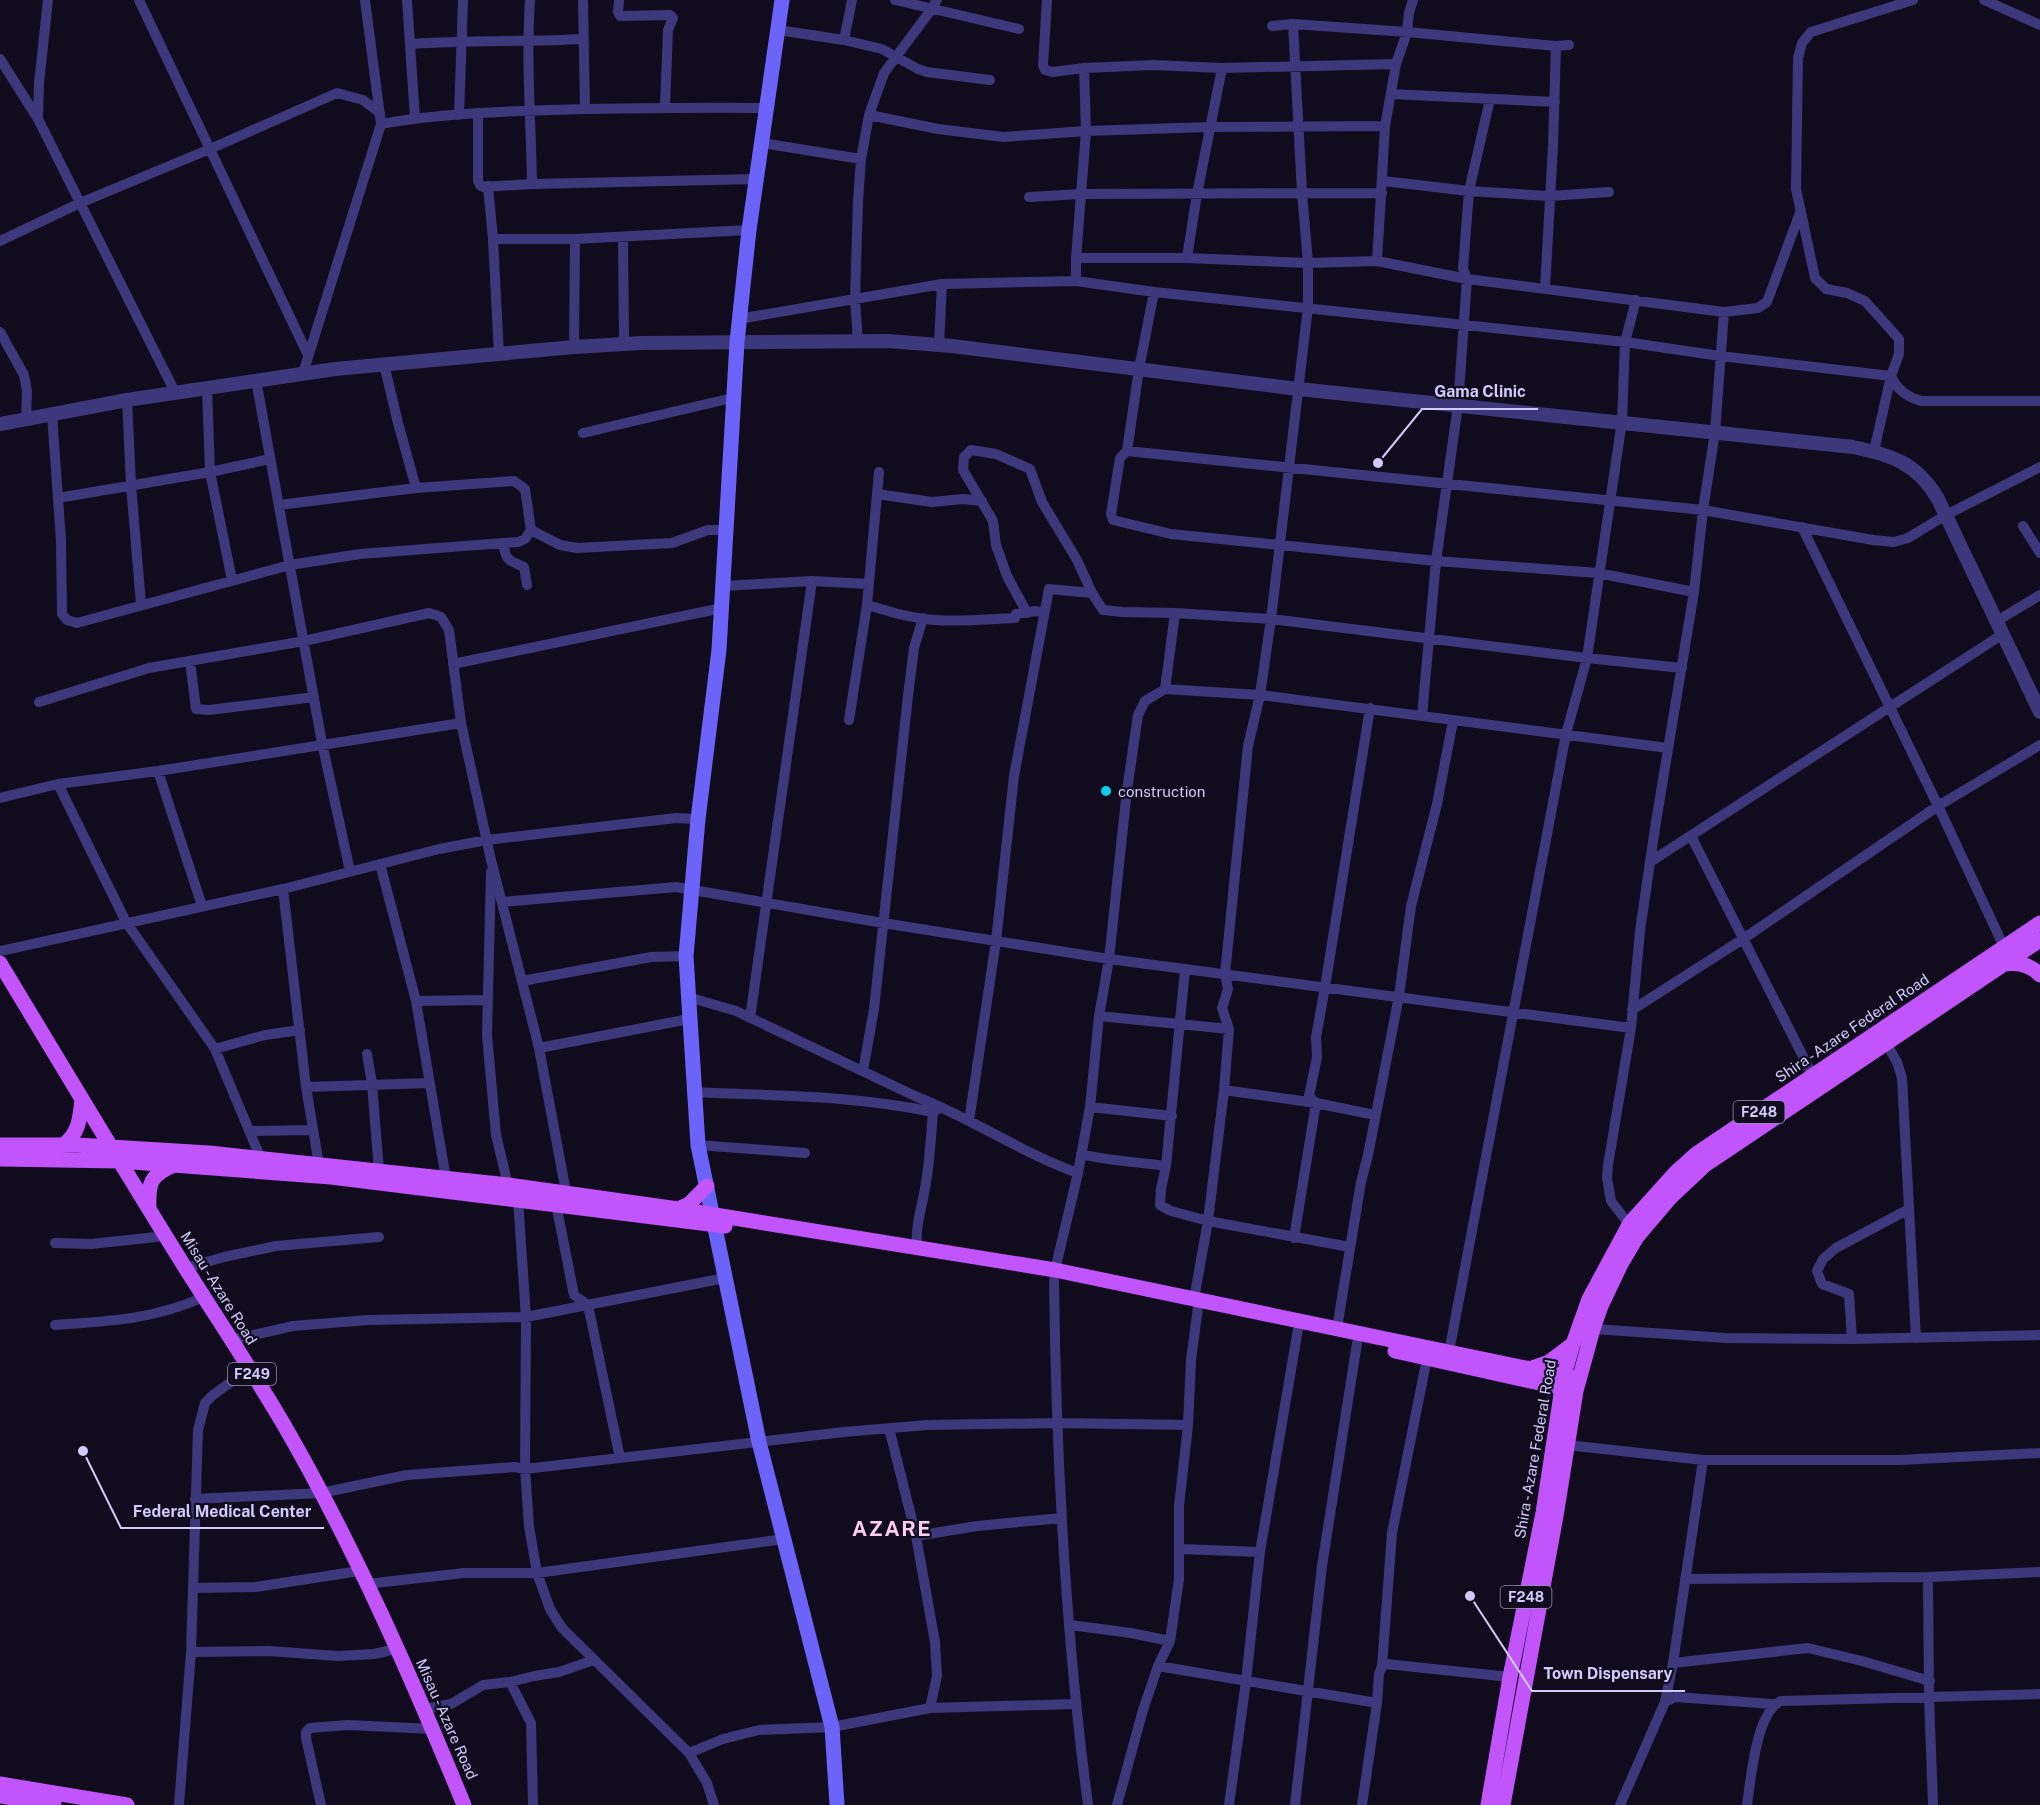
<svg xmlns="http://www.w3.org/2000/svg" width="2040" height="1805" viewBox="0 0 2040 1805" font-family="'Public Sans',sans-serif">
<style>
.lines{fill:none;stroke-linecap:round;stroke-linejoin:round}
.minor{stroke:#3d387b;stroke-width:10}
.tertiary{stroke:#3d387b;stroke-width:14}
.secondary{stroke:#6c64fa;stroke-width:15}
.primary{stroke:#c154fa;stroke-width:15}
.poi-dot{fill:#07cfed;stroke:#100c1d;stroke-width:2}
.labels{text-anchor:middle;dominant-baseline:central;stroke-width:4.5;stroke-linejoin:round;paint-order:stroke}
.shield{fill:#100c1d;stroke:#9791ba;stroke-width:1.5}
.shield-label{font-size:14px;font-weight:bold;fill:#d1cafd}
.poi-label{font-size:15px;fill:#d1cafd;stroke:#100c1d;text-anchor:start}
.street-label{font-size:15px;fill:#d1cafd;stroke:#100c1d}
.district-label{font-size:21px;font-weight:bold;letter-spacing:1.5px;fill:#feccea;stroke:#100c1d}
.leader{fill:none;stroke:#d1cafd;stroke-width:2}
.callout-dot{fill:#d1cafd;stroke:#100c1d;stroke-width:2}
.callout-label{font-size:16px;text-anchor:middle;font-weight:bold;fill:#d1cafd;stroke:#100c1d;stroke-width:4.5;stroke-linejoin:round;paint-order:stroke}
</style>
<rect width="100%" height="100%" fill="#100c1d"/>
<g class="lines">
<path class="minor" d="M139,0L308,355
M407,0L415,118
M530,0C526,61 531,123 532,184
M583,0L585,109
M619,0L618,12L620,16L670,15L673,18L668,30L665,107
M895,0L1019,29
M1047,0L1043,65L1045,70L1052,72L1084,68L1153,65L1222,68L1396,64
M1984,0L2040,25
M1272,26L1293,24L1407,32L1556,46L1553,145L1545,289
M778,30L844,40L882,49L918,69L927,72L990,80
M844,40L852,0
M410,44C468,40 525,42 583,39
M1556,46L1569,45
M0,59L38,119L175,392
M1391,94L1555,102
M478,113V181L480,185L483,187L532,184L756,179
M459,115L463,0
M869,115L938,129L1003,137L1086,131L1210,127L1385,126
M38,119L39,83L48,0
M381,124C448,112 517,111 585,109C646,108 707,107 767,108
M762,143L861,159
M1383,181L1469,191L1549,196L1609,192
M488,186L493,239L499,355
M1029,197L1081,194L1382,193
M623,237L624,344
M493,239H575L749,230
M0,241L80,203L210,149L337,93L363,100L380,113
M1076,258H1187L1308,263L1377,261L1467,279L1724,312L1758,308L1767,302L1801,210
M1187,258L1197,194L1222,68
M1377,261L1385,126L1396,64L1407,32L1409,13L1413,0
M1076,281V258L1086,131L1084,68
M1154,292L1139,369L1127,451L1120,458L1111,514L1113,520L1171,534L1436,561L1598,573L1694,592
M739,319L942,284L1076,281L1154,292L1625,342L1720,356L1891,376L1899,354V339L1865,301L1847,293L1826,289L1815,278L1796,189L1798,58L1802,43L1811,32L1913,0
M0,332L24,375L27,391L26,418
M858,342L855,299L858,201L861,159L869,115L884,73L931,10L937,0
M939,345L942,284
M574,347L575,239
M384,364L398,423L416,488
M303,373L381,124L365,0
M256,380L322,743L350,871
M207,388L210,472L232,580
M127,400L131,485L141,604
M52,414L61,541L62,614L67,620L77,623L290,565L360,554L518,542L525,539L531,530L525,489L514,481L416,488L279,505
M583,433L732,398
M1127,451L1703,510L1873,540L1894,542L1908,538L1946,515L2040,467
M1874,451L1891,376C1897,390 1907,397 1921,401H2040
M877,494L932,502L963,499L982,501
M58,498L210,472L270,459
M2023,526L2040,553
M1802,527L1940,810L2004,947
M531,530L560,545L577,548L672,543L708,530H725
M503,543C506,561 508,560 524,567L527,585
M723,586L812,581L868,584
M867,605C889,611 912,619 935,620C962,622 988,619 1015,618L1016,614L1036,611L1044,613
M1027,613L1007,576L996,545L993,521L963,470L964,457L971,450L996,454L1030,469L1042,502L1077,560L1092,593L1103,610L1123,612L1175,613L1271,619L1587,658L1682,668
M1997,621L2040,595
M190,661L196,709L209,710L314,697
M453,664L722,608
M1165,689L1175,613
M39,702L149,668L304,641L429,613L441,617L449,630L461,723L491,860L539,1048L566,1192
M1422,716L1436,561L1458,405L1467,279L1463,269L1469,191L1490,99
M849,720L867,605L879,472
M158,771L202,906
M58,784L126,922L215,1049L261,1159
M0,798L58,784L158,771L461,723
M1691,836L1813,1076
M1650,862L2003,634
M380,864L416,1001L446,1179
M491,872L487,1035L496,1135L508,1185
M283,889L306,1087L319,1165
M502,902L676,887L883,923L1109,959L1631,1028
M0,951L283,889L439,849L487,840L676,818L698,819
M1185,969L1166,1166L1161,1189L1160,1205L1171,1211L1208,1221L1350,1247
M522,981L651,957L686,956
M688,997L736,1011L917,1097C973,1119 1022,1153 1078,1173
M416,1001L487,1000
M1632,1010L1743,939L1938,806L2040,745
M1099,1016L1229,1029
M750,1018L812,581
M1886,1043L1897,1062L1902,1078L1916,1338
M539,1048L689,1019
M215,1049L265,1035L300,1030
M367,1054L372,1084L379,1171
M863,1071L874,1009L908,696L914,648L923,618
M306,1087L430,1083
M1224,1090L1316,1103L1375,1115
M693,1092C774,1096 854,1095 933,1112L941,1107
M1090,1107L1172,1116
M969,1121L996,941L1014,776L1049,589L1092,593
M250,1131L313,1130
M698,1145L805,1153
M1081,1154C1109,1161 1138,1162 1166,1166
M518,1199L526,1317L525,1469L529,1526L537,1573L550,1609L562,1628L689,1753L707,1783L714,1805
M556,1204L574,1295L588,1305L620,1458
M1632,1228L1611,1201L1607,1178L1608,1165L1631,1028L1640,931L1655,828L1694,592L1703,510L1715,432L1724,312
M1294,1238L1316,1103L1309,1096L1317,1057L1316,1037L1325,987L1370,708
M55,1243L91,1244L166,1236
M917,1247C915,1225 923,1204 926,1182C930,1159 931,1135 933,1112
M186,1268L224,1257L276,1246L379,1237
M1055,1270L1078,1173L1090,1107L1099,1016L1109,959L1127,790L1138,715L1145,701L1165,689L1260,695L1668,748
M1054,1280C1056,1455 1065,1631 1088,1805
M1194,1299L1208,1221L1224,1090L1229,1029L1222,1008L1228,989L1225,974L1248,746L1260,695L1271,619L1308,307V263L1302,193L1293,24
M55,1325C111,1321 151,1320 204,1297
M1337,1328L1361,1182L1368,1155L1399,996L1411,906L1437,804L1453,721
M1593,1329L1726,1338L1852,1339L2040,1335
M1852,1339L1849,1294L1822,1284L1817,1271L1823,1259L1836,1248L1909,1209
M231,1340L293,1326L368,1320L526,1317L725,1278
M1449,1352L1566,734L1587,658L1622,421L1625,342L1636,300
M889,1428L916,1536L935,1642L937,1676L930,1708
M1567,1445L1703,1460H1899L2040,1453
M195,1499L321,1493L407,1475L515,1467L525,1469L844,1432L927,1425L1058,1423L1188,1425
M916,1536L977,1526L1062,1518
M1180,1549L1260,1552
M1928,1577L1929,1697L1933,1805
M1685,1579L1928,1577L2040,1572
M366,1584L464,1573H537L784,1539
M194,1588L256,1587L359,1571
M1070,1625L1131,1633L1170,1641
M191,1652L269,1651L338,1656L374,1654L396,1649
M1673,1663L1808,1648L1862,1661L1930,1681
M1158,1666L1377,1703
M1382,1666L1392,1533L1427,1358
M510,1682L531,1723L533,1805
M1665,1702L1673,1663L1703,1460
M424,1709L451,1704L483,1685L510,1682L534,1676L559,1672L594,1660
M689,1753L723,1739L759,1730L832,1727L930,1708L1075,1704
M179,1805L191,1652L198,1430L205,1403L213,1395L249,1369
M321,1805L306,1738V1732L310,1728L348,1725L433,1729
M1117,1805L1143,1710L1158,1666L1170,1641L1179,1579V1506L1188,1425L1191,1360L1198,1307
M1229,1805L1246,1681L1260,1552L1298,1329
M1295,1805L1322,1566L1357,1343
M1362,1805L1377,1703L1379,1674L1382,1666L1386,1664L1510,1677
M1620,1805L1665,1702L1675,1697L1773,1704
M1747,1805C1751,1779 1756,1712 1781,1701L2040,1694"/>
<path class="tertiary" d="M0,424L127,400L335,369L574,347L642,343L888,341L952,346L1298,389L1853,447C1892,455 1917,463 1938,499L2040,712"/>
<path class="secondary" d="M782,0L749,230L737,342L719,650L698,819L686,956L698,1145L759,1442L832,1727L837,1805"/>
<path class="primary" d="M0,963C62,1066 123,1168 186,1269C219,1321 253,1372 284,1425C354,1546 411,1676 464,1805
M2004,964C2018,962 2030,964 2040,975
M0,1145H77L209,1153L508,1185L678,1209L1055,1270L1578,1379
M63,1145C79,1134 80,1118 82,1099
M0,1159L119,1161L331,1177L725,1226
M149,1209C148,1183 150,1175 174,1165
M678,1209L689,1204L707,1186
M1395,1351L1576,1391
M1532,1368L1549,1362L1573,1344
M0,1784L127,1805
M0,1796L54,1805
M1488,1805L1510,1677L1543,1513L1564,1375L1573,1344L1589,1299L1630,1223L1676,1172L1696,1154L2040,923
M1503,1805L1556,1516L1576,1391L1593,1329L1601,1306L1621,1264L1637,1237L1671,1197L1705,1165L2040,940"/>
</g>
<circle class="poi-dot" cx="1106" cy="791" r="6"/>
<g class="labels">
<g class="shield">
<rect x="1733.5" y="1101" width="51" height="22" rx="4.5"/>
<rect x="228" y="1363" width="48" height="22" rx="4.5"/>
<rect x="1500.5" y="1586" width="51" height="22" rx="4.5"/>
</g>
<g class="shield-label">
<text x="1759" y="1112">F248</text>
<text x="252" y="1374">F249</text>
<text x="1526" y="1597">F248</text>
</g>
<g class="poi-label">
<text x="1118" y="791">construction</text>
</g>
<g class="street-label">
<text transform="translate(1852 1028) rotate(-34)">Shira - Azare Federal Road</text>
<text transform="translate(219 1288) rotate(58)">Misau - Azare Road</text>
<text transform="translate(1535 1449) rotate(-80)">Shira - Azare Federal Road</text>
<text transform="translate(447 1719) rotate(66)">Misau - Azare Road</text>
</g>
<g class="district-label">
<text x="892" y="1528">AZARE</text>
</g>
</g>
<path class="leader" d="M1378 463L1422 409H1538M83 1451L121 1528H324M1470 1596L1532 1691H1685"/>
<g class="callout-dot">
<circle cx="1378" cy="463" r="6"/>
<circle cx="83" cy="1451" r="6"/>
<circle cx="1470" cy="1596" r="6"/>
</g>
<g class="callout-label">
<text x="1480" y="397">Gama Clinic</text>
<text x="222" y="1517">Federal Medical Center</text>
<text x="1608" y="1679">Town Dispensary</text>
</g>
</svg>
